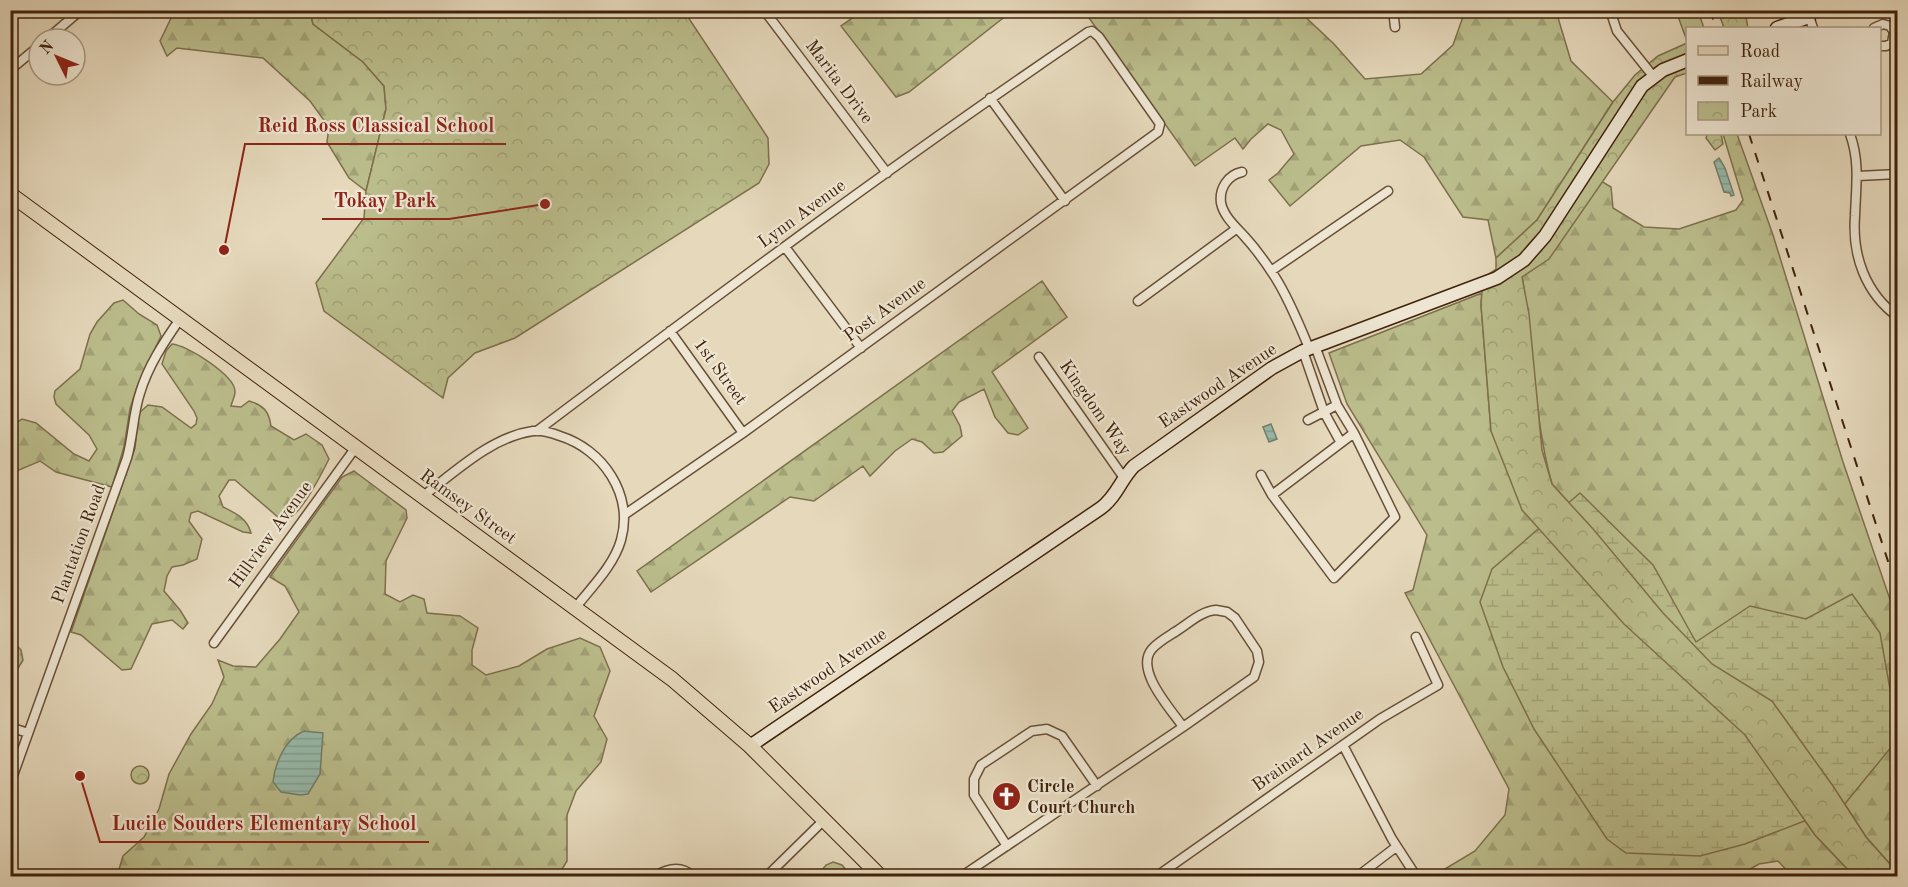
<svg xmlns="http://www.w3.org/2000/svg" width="1908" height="887" viewBox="0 0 1908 887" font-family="'Old Standard TT',serif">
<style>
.forest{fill:url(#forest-firs);stroke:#7e704c;stroke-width:1.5}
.wetland{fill:url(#wetland-marsh);stroke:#7e704c;stroke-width:1.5}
.park{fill:url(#park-crowns);stroke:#7e704c;stroke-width:1.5}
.water{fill:url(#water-rules);stroke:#747e6b;stroke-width:1.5}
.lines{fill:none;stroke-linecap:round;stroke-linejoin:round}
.street-casing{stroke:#695037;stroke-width:11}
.secondary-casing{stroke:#40220b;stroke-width:15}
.primary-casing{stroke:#40220b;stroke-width:16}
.street{stroke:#eee6d3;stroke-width:8}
.secondary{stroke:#eee6d3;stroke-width:12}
.primary{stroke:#e5d8bb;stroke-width:14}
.rail{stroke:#40220b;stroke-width:2;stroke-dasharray:10 10;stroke-linecap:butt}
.labels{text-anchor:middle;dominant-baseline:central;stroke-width:4.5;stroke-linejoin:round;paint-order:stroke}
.street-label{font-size:18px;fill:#40220b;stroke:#eee6d3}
.poi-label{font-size:18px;font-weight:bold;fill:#40220b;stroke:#eee6d3;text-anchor:start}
.leader{fill:none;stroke:#8f2418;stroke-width:2}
.callout-dot{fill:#8f2418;stroke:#eee6d3;stroke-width:2}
.callout-label{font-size:20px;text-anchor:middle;font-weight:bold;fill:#8f2418;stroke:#eee6d3;stroke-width:4.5;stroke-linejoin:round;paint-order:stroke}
</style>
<defs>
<pattern id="forest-firs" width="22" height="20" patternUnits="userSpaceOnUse" patternTransform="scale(1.5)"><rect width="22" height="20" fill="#bbbd8c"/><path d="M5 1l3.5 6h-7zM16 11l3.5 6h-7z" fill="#a2a277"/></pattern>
<pattern id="wetland-marsh" width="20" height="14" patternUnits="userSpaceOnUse" patternTransform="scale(1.5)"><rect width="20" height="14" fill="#bbbd8c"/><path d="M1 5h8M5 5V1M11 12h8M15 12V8" fill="none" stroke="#a2a277"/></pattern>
<pattern id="park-crowns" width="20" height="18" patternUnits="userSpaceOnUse" patternTransform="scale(1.5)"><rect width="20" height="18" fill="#bbbd8c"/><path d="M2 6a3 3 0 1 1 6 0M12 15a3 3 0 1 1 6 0" fill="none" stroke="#a2a277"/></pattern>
<pattern id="water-rules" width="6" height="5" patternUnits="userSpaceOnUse" patternTransform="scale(1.5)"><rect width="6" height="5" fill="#97bbab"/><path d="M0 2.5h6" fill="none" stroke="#83a092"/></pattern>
</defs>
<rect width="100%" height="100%" fill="#e5d8bb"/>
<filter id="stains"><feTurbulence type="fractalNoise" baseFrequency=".00333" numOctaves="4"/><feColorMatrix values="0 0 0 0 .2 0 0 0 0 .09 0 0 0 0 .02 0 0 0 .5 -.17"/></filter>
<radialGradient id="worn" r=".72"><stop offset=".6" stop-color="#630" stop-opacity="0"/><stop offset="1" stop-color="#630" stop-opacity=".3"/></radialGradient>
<path class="forest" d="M168,11H310L313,24L363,62L384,86L386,109L366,191L349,178L327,142L329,127L310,101L263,58L177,48L167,56L160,41L173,14Z
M862,11V10L1012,11L909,92L896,97L841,26Z
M1084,11H1299L1334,44L1365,79L1421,74L1453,45L1465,11H1556L1571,61L1613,102L1537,220L1496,258L1488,220L1463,217L1424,157L1400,140L1361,146L1290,206L1269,180L1278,173L1294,154L1281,130L1268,124L1251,139L1243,149L1235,138L1195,166Z
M1676,11H1698L1704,28H1688L1687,41Z
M1723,134H1737L1773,235L1843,462L1897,620V872L1866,837L1833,786L1712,664L1552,484C1533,417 1535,346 1522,277L1549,258L1601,181L1611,187L1613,208L1644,227L1679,229L1736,210L1743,200Z
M1042,281L1067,317L992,372L1028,428L1018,435L1008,433L995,417L984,389L959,402L952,411L960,426L962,436L943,452L934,453L922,442L912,439L895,451L870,476L863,466L814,501L790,497L651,592L637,571Z
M1482,293L1481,305L1491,431L1745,735L1815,835L1854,876H1792L1778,861L1759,864L1738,876H1613L1599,875L1590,876H1436L1435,875L1475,851L1505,815L1509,789L1405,593L1413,590L1427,535L1347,404L1329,353Z
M123,300L139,314L157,325L161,336L137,387L130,409L124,447L112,487L56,472L40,461L14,472L11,476V426L22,419L36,423L74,454L89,461L97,449L89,435L56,404L54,397L55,391L80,369L90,334L97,322L114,303Z
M172,344C187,345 236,376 235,392C235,396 232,402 231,406L241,407L249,401C263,405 269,411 271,426L294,440L306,434L322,445L329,459C322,473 305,507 293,515C288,519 284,518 279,518L235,480H229L219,496L223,507C235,513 247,518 251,533L243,532L198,511L191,513L189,521L202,539L197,559L183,565L172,567L167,576L164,591L180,610L188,623L183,629L172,620L152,624L131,669L122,670L81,635L71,632L135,448L139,413L148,405L162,407L191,428L196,424L197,418L194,411L162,364L166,351Z
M354,471L406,510L407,518L386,561L385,594L400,602L413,595L424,599L427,613L460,616L478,628L472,650V665L486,675L519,666L547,649L580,638L600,647L610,671L594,716L607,739L601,762L576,791L567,815V861L558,876H117L123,856L144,837L159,809L169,774L191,734L212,704L224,677L218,660L233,666L256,667L280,639L299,612L285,586L270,577L342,477Z
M10,638L21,650L23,660L11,680Z
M833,862L842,865L851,876H818V875L826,865Z"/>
<path class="wetland" d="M1580,493L1653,565L1696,642L1750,606L1806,619L1852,594L1880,633L1897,728V740L1843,806L1745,844L1700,856L1626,853L1607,839L1534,729L1503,667L1480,602L1492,569Z"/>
<path class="park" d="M310,11H684L768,138L769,164L759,183L515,338L475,353L448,378L443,398L324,311L316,283L364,218L366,191L386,109L384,86L363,62L313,24Z
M1718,11H1745L1748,28H1724Z
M1687,43V73L1675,77L1549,259L1522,277L1529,314L1542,450L1552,484L1594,530L1663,613L1712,664L1772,701L1833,786L1866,837L1897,872V876H1854L1815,835L1745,735L1624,624L1522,510L1491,431L1481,305L1483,278L1496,269V258L1537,220L1613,102L1635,75L1658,56Z
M1707,134H1721L1723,144L1715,150L1706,138Z
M131 775a9 9 0 1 1 18 0a9 9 0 1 1-18 0Z"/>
<path class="water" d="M1719,158L1725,168L1734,195L1731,196L1730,193L1724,192L1714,162Z
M1271,424L1277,439L1269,442L1263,427Z
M304,731L323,733L320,774L308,794L300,795L281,792L273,782C275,763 285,739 304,731Z"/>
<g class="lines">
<defs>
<path id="street" d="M764,10L887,173
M1393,10L1395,27
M1610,10L1617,31L1653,76
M1807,10L1813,28
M1874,28L1883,24L1890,26L1894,32L1892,43L1886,46H1880
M47,39L81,10
M10,70L39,46
M990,98L1065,201
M1850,134C1860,162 1856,186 1855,216C1852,255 1865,293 1898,317
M1242,172C1228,175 1219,188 1221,203C1224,217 1236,227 1245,237C1256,249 1266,263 1275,277C1289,299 1299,324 1309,348
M1858,176L1898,174
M785,247L861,348
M1271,271L1388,191
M1138,301L1236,229
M670,331L743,433
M1315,346L1337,405L1354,433
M1303,351L1324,412L1341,443
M1039,357L1124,478
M1308,420L1337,405
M537,431C718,295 900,159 1088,32L1092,31L1099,37L1160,124L1158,132L743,433L624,515
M1898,460L1895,484L1898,502
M1261,475L1272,495L1334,578L1395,517L1354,433L1272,495
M423,496C455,472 491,437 533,431C541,430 552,433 560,436C602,449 634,494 621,540C614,565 592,587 575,608
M1216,610L1227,612L1235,618L1257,651L1259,662L1254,677L1183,727C1171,709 1134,670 1152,649C1158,642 1167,637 1175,632C1188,624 1201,611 1216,610Z
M214,643L356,447
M10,727L28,733
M1343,745L1392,839L1416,876
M10,784L127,458C133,437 133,414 140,393C148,366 164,342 180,319
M1007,846L974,795V779L981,765L1032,731L1047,729L1062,736L1097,786
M655,876C668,868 681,865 693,876
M767,876L824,820
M962,876L1183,727
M1157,876L1380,719L1438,685L1416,637
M1358,876L1396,847"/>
<path id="secondary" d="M1777,28L1809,17
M750,746L1101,508C1117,496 1121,479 1134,466L1272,368L1303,351L1497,278L1524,260L1545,236L1642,86L1663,70L1688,60"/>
<path id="primary" d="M10,194L672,679L750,746L880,876"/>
</defs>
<use href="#street" class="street-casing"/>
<use href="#secondary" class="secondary-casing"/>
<use href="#primary" class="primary-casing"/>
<use href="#street" class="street"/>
<use href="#secondary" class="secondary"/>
<use href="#primary" class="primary"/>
<path class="rail" d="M1710,10L1716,28
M1749,134L1898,592"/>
</g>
<defs>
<symbol id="church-disc" viewBox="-11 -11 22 22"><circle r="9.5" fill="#8f2418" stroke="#eee6d3"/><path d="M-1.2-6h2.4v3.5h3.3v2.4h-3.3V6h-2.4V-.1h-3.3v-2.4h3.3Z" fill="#fff"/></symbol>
</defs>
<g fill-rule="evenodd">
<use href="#church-disc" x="990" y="780" width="33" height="33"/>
</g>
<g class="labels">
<g class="street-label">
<text transform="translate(839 82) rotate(53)">Marita Drive</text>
<text transform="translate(802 214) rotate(-36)">Lynn Avenue</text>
<text transform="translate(885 310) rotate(-36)">Post Avenue</text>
<text transform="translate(720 372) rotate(54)">1st Street</text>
<text transform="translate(1218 386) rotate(-34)">Eastwood Avenue</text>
<text transform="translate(1095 408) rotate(55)">Kingdom Way</text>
<text transform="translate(468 507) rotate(36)">Ramsey Street</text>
<text transform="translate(271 535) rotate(-54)">Hillview Avenue</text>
<text transform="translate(79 544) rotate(-70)">Plantation Road</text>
<text transform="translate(828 671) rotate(-34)">Eastwood Avenue</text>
<text transform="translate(1308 750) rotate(-35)">Brainard Avenue</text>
</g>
<g class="poi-label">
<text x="1027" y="787">Circle<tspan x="1027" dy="21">Court Church</tspan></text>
</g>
</g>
<path class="leader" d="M224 250L245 144H506M545 204L449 219H322M80 776L100 842H429"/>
<g class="callout-dot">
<circle cx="224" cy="250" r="6"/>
<circle cx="545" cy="204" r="6"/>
<circle cx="80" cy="776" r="6"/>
</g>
<g class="callout-label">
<text x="376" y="132">Reid Ross Classical School</text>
<text x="385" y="207">Tokay Park</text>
<text x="264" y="830">Lucile Souders Elementary School</text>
</g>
<rect width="1908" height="887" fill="none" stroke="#e5d8bb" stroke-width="36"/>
<rect x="12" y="12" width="1884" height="863" fill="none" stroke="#40220b" stroke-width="3"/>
<rect x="18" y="18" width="1872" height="851" fill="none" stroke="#40220b" stroke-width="1.5"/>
<rect x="1686" y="27" width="195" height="108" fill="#eee6d3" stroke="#a89883" stroke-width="1.5"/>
<rect x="1698" y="46" width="30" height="9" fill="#e5d8bb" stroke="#a89883" stroke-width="1.5"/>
<text x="1740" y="57" font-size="18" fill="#40220b">Road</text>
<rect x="1698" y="76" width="30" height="9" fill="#40220b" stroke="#a89883" stroke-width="1.5"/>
<text x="1740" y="87" font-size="18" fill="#40220b">Railway</text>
<rect x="1698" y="102" width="30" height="18" fill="url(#park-crowns)" stroke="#a89883" stroke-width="1.5"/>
<text x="1740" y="117" font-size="18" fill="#40220b">Park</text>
<g transform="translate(57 57) rotate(313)"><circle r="28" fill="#eee6d3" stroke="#a89883" stroke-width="1.5"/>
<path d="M0-4.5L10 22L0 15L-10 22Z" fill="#8f2418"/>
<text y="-9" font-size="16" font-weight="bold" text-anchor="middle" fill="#40220b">N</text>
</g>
<rect width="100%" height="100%" filter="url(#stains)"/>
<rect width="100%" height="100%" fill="url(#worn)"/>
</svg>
